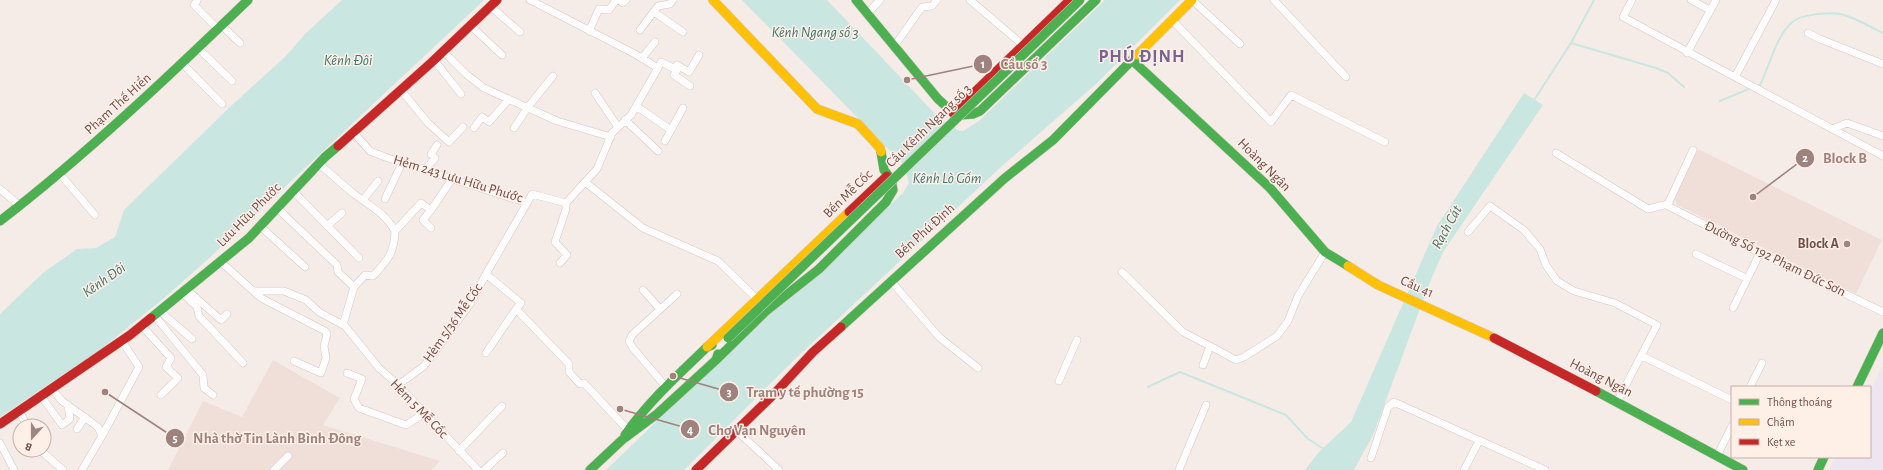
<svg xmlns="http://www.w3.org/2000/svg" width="1883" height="470" viewBox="0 0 1883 470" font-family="'Alegreya Sans',sans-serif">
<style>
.residential{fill:#f0dfd8}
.education{fill:#ede5f0}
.water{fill:#cae6e1}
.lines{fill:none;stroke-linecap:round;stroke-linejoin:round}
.stream{stroke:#cae6e1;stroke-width:2}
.street-casing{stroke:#d4c8c5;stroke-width:8}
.fast-casing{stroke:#d4c7c4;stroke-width:10}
.slow-casing{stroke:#d4c7c4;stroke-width:10}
.jam-casing{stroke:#d4c7c4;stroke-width:10}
.street{stroke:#fefcfc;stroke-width:7}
.fast{stroke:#4caf50;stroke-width:9}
.slow{stroke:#ffc107;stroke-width:9}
.jam{stroke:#c62828;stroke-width:9}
.fast-bridge-casing{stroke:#d4c7c4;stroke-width:10;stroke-linecap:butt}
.fast-bridge{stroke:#4caf50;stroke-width:9}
.poi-dot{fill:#9f8581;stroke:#feefe7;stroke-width:1.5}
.labels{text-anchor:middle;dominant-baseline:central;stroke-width:3;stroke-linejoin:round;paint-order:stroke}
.street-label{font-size:14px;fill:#714d49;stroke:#feefe7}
.poi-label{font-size:14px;font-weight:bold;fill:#714d49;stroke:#feefe7;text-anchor:end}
.water-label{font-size:15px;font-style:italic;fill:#3e7670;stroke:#feefe7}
.district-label{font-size:18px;font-weight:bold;letter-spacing:1px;fill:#786594;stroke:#feefe7}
.leader{fill:none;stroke:#9d827e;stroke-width:1.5}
.callout-dot{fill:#9d827e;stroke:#feefe7;stroke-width:1.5}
.mark-label{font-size:12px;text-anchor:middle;font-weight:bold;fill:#fff}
.callout-label{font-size:15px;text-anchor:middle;font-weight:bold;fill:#9d827e;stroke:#feefe7;stroke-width:3;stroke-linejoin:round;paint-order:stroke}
</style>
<rect width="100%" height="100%" fill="#f5ece8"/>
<path class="residential" d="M1698,149L1882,240L1856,294L1677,205L1674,198Z
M273,360L340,398L323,425L440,461L432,470H168L203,401L242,417Z"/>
<path class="education" d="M1883,366V470H1829L1836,457H1870V391Z"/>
<path class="water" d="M342,0H484L206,261L164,298L100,350L0,417V314L44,272L77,249L96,248L115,237L124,210L233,104L286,56L305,34Z
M742,0H827L940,119L958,130L963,131L979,121L1105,0H1180L1097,83L1002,166L794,360L684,470H606L755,327L903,193L909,183L904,165Z
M1524,93L1543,105L1443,252L1430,282L1373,435L1354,470H1305L1319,452L1351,422L1437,226Z"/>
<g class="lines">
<path class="stream" d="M1571,43L1656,68L1668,73L1684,87
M1758,86L1760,85C1770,65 1775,39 1791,23C1800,14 1833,11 1844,15C1858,19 1870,27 1883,33
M1534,100L1571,43L1594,0
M1720,101L1751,88
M1148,387L1180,372L1286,415L1308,439L1324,449"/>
<defs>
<path id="street" d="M530,0L635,54L658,68L661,62L677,70L674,75L690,86
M619,0L623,3L626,0
M970,0L1023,45
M1192,0L1240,44
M1274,0L1346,77
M1632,0L1623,17L1735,77L1776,0
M1691,0L1710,10
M197,1L194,5L218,29
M490,6L520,32
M654,12L683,32
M867,14L880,0
M1171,19L1271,122L1291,95L1385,142
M470,25L502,55
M222,26L240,43
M640,30L658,6L670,4L673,0
M589,31L599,9L609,10L616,0
M1808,33L1820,39L1883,64
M895,45L922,7L932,6L937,0
M198,48L232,81
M443,51L466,74L484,88L557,121L611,137
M1687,53L1716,0
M642,58L655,42
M434,60L461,94
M182,63L222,104
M675,69L677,65L689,72L699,55
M1735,77L1883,156
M401,90L428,123L449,142L463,127
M595,93L618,127
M636,106L671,130
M625,120L658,151
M474,128L482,117L489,122L509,99
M514,128L528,107L553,76
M1832,129L1847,123L1883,136
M353,132L370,151L385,157L527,203L532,194L566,203
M665,141L683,108
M1556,153L1648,209L1668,204L1693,150
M319,164C331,174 342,184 354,194C370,206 385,213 395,231L421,203L431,210L452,179
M425,170L435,158L431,154L437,145
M60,174L95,215
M585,182L597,169L612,133L631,115L658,68
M0,189L20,206
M293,191L359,258
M385,199L402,163
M363,200L378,181
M527,203L486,274L521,303L516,309L569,364V372L580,384L584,383L628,430
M1666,205L1760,253L1883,312
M277,208L337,265L338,272L354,287L343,325
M260,226L305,267
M327,226L342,213
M431,228L423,220L431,210
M1468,232L1490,206L1524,230L1540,249L1546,265L1557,281L1574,291L1615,303L1657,325L1617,402
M1696,254L1746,278
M221,262L261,298L325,331L327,334L324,346L326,358L321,373L294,361
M560,263L567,255L555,242L566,209V203L585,182L643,228L718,261L758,300
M1122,272L1183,332L1210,346
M891,281L939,337L978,368
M354,287L365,275L373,276C388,259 394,255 395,231
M187,290L221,320L227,314
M643,290L660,309
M254,291H284L306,300L319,312L345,326L379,368L398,385L478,470
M182,293L197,307L199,316L243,363
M1733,308L1760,253
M160,311L192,339
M154,315L203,375L204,388L213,395
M142,326L171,358L166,367L178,378L161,395
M486,353L516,309
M1642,356L1732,400
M1203,365L1210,346L1236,360L1244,357L1277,336L1288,321L1298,296L1325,252
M347,373L362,379L354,399L359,408L406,425L423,414
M1059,381L1077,340
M398,385L424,366L470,304L486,274
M666,387L633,348L629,341L632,335L677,294
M1750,387L1762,363
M52,389L62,401L98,427L102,436L82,470
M41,396L62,425L70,419L68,405
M19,411L27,426
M77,429L85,417
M737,431L779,470
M102,436L139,367L122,341
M0,443L14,470
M40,450L63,470
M459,451L502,406
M1717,456L1732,426
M1371,458L1388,407L1394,402L1545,470
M274,470L288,456
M484,470L503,453
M1179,470L1206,405
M1464,470L1479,441"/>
<path id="fast" d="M856,0L938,99L948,108L961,115L973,114L980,111L1096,0
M1133,61L1270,188L1325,252L1348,266
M0,221C88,153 168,77 248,0
M151,318L249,238L325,157L338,146
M841,327L1005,178L1053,140L1137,55
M716,360L766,311L819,269L886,202L893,190L891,179L884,170L881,152
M1857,387L1883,333
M1596,391L1743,470
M625,435C648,402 678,375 707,347L712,345
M590,470L622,440L657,414L716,360L718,354
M1818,470L1824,457"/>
<path id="slow" d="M713,0L817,109L858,124L880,148L881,152
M1137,55L1192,0
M1348,266L1378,285L1494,338
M707,347L849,212"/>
<path id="jam" d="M953,113L1070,0
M338,146L432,62L497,0
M849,212L887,176
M1494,338L1596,391
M0,424L130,335L151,318
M696,470L774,394L813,352L841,327"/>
</defs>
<use href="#street" class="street-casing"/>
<use href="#fast" class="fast-casing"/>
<use href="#slow" class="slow-casing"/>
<use href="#jam" class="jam-casing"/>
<use href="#street" class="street"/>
<use href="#fast" class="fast"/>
<use href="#slow" class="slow"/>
<use href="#jam" class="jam"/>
<defs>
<path id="fast-bridge" d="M728,338L1080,0"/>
</defs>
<use href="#fast-bridge" class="fast-bridge-casing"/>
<use href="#fast-bridge" class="fast-bridge"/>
</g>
<circle class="poi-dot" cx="1847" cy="244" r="4"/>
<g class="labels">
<g class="street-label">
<text transform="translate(118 104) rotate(-42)">Phạm Thế Hiển</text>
<text transform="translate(929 126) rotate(-44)">Cầu Kênh Ngang số 3</text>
<text transform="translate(1264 165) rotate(45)">Hoàng Ngân</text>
<text transform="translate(458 179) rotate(17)">Hẻm 243 Lưu Hữu Phước</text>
<text transform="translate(848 194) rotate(-44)">Bến Mễ Cốc</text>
<text transform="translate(249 215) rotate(-45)">Lưu Hữu Phước</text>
<text transform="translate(925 231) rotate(-42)">Bến Phú Định</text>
<text transform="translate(1775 259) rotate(26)">Đường Số 192 Phạm Đức Sơn</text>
<text transform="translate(1417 287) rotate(24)">Cầu 41</text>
<text transform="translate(453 323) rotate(-55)">Hẻm 5/36 Mễ Cốc</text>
<text transform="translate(1601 378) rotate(27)">Hoàng Ngân</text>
<text transform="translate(419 409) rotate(46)">Hẻm 5 Mễ Cốc</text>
</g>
<g class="poi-label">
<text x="1839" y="244">Block A</text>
</g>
<g class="water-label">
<text x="815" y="32">Kênh Ngang số 3</text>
<text x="348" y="60">Kênh Đôi</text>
<text x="947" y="178">Kênh Lò Gốm</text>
<text transform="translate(1447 227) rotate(-61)">Rạch Cát</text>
<text transform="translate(104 280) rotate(-35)">Kênh Đôi</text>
</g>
<g class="district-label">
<text x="1142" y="57">PHÚ ĐỊNH</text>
</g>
</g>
<path class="leader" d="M907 80L983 64M1753 197L1805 158M673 376L729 392M620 409L690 429M105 392L175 438"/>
<g class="callout-dot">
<circle cx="907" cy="80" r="4"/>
<circle cx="1753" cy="197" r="4"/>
<circle cx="673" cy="376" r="4"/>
<circle cx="620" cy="409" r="4"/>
<circle cx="105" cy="392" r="4"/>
<circle cx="983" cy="64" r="10"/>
<circle cx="1805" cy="158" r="10"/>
<circle cx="729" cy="392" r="10"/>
<circle cx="690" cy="429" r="10"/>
<circle cx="175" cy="438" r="10"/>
</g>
<g class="mark-label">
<text x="983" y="68">1</text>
<text x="1805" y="162">2</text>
<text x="729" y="396">3</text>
<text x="690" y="434">4</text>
<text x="175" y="442">5</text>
</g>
<g class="callout-label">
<text x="1024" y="69">Cầu số 3</text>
<text x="1845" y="163">Block B</text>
<text x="805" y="397">Trạm y tế phường 15</text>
<text x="757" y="435">Chợ Vạn Nguyên</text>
<text x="277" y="443">Nhà thờ Tin Lành Bình Đông</text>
</g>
<rect x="1731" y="386" width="140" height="72" fill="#feefe7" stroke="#c6aea8"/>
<rect x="1739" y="399" width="20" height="6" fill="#4caf50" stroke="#c6aea8"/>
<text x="1767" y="406" font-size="12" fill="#714d49">Thông thoáng</text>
<rect x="1739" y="419" width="20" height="6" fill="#ffc107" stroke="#c6aea8"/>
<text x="1767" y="426" font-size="12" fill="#714d49">Chậm</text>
<rect x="1739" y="439" width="20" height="6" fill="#c62828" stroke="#c6aea8"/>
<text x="1767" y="446" font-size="12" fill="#714d49">Kẹt xe</text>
<g transform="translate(32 438) rotate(201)"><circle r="19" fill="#feefe7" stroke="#c6aea8"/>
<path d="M0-3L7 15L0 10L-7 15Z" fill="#9f8581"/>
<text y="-6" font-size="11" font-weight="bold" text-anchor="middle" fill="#714d49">B</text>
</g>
</svg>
